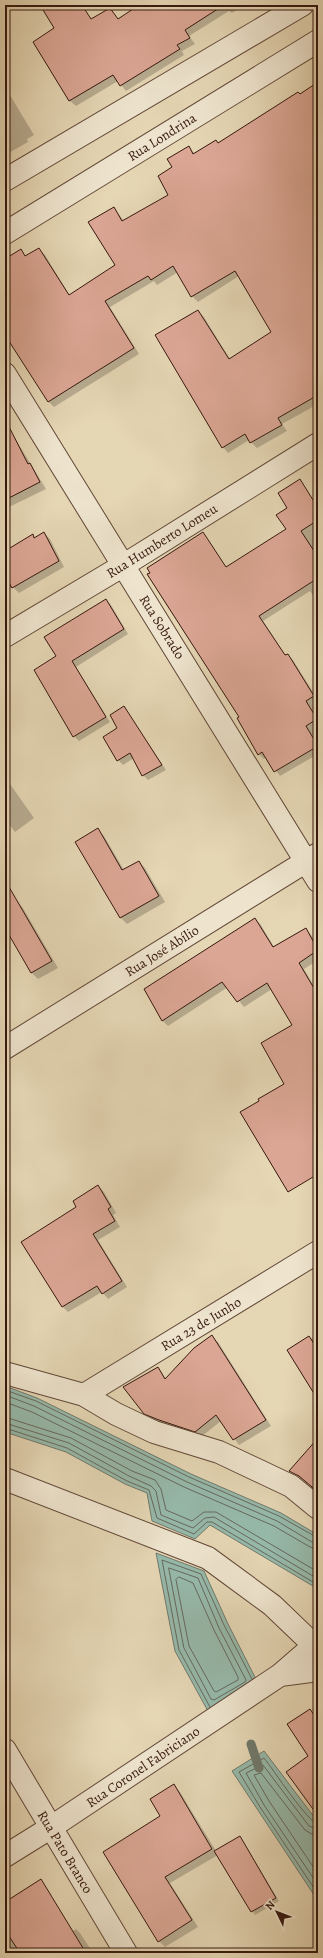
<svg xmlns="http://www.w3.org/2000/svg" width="323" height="1958" viewBox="0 0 323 1958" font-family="Alegreya,serif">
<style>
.water{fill:#96b9aa;stroke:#70796c}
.shadow{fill:#0003}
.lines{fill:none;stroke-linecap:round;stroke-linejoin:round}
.shore{stroke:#66685c;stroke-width:1}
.stream{stroke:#70796c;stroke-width:9}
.building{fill:#dba694;stroke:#36180e}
.minor-casing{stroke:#624838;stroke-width:24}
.minor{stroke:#eee4ce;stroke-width:22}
.labels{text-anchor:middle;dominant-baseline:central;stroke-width:3.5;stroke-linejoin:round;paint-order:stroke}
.street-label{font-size:14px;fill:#36180e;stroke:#eee4ce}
</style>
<rect width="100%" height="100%" fill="#e5d6b4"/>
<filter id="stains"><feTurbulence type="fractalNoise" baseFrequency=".005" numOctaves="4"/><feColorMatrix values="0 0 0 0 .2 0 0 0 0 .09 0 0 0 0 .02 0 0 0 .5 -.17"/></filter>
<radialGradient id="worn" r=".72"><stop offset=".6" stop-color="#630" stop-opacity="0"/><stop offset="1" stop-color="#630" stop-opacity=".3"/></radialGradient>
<path class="water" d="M5,1386L37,1398L191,1474L281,1513L318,1535V1589L210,1525L195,1539L152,1521L147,1493L125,1484L66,1452L5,1432Z
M156,1553L204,1571L228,1624L259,1685L209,1713L175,1651Z
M264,1751L318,1822V1901L232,1771Z"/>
<path class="shadow" d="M41,5L82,6L92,20L109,9L118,19L141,5H245L232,13L229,11L189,36L195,44L182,51L184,55L126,91L118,81L76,106L70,101L34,42L56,29Z
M318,84V404L282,424L287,431L257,448L249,440L228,453L223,447L198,311L204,317L230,359L272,333L239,276L198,302L192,296L178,272L157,285L154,281L110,307L139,354L54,407L48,401L5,332V260L20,251L27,257L39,249L45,255L70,296L116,266L114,208L124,221L170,195L174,168L189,147L195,154L218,143Z
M5,87L34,135L27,139L28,142L5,155Z
M5,422L46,489L5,509Z
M299,481L318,507V603L310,591L263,621L286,656L288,655L293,660L318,700V754L280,776L266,757L264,759L259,754L240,717L203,534L227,568L287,530L288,509Z
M44,533L50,539L64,567L19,593L13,587L5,591V552L32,536L35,538Z
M106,600L111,605L128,634L76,667L110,722L79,741L74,736L57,657Z
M124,707L166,770L148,780L143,775L134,758L123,765L118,760V729Z
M5,777L34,818L15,832L5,819Z
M98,830L104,836L124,870L139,862L145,868L165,902L127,924L121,918L76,842Z
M17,901L23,908L58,968L38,979L32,973L5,926V908Z
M255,919L261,925L274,947L306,929L311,935L318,947V960L304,969L318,993V1162L285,1084L293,1026L272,989L244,1007L228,987L168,1026L162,1020Z
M98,1186L104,1192L116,1213L113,1215L120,1227L98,1240L127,1287L108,1299L102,1292L68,1312L63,1307L22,1242L78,1208Z
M318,1334V1398L311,1339Z
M212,1337L218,1342L271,1426L239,1445L221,1421L201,1437L165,1426L151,1419L145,1413L158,1368L166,1379Z
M318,1458V1491L291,1471Z
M310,1711L314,1715L318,1713V1807L310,1756Z
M174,1786L180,1792L216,1851L243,1841L279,1901L255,1915L218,1855L170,1883L198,1927L165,1947L159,1941L162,1816Z
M41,1881L73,1931L76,1929L80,1933L93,1953H5V1903Z"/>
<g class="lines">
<path class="shore" d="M5,1390L36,1401L189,1477L279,1516L318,1538
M5,1395L34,1406L187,1482L277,1521L312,1542L318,1543
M5,1402L32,1412L184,1487L274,1526L310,1547L318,1549
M5,1417L71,1438L132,1471L155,1480L161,1489L166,1510L192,1521L204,1512H216L318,1572
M5,1423L69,1443L129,1476L151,1486L156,1491L161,1515L193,1528L205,1518L214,1517L318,1579
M5,1428L67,1448L127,1481L149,1490L157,1518L194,1534L207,1522H212L318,1585
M169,1568L198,1578L219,1628L246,1680L245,1682L214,1700L211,1699L184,1648Z
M179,1577L193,1583L214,1630L238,1677V1680L216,1692L214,1691L189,1646L176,1580Z
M210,1707L179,1650L162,1560L201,1574L224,1625L252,1679
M318,1824C308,1823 273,1769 264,1758L239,1772L260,1807L318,1894
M318,1829L309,1826L263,1765L246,1773L264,1805L318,1885
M318,1835L312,1834L305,1830L261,1773L254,1775L269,1801L318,1874"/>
<path class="stream" d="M251,1744L259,1768"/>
</g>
<path class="building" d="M40,5H82L91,19L110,8L118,19L139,5H224L185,30L190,38L177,45L180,49L120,86L113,75L69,101L33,42L54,28Z
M318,82V395L278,418L282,425L250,443L245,434L222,448L155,335L198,310L229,359L271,332L235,271L191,297L173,266L151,280L148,276L105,301L134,348L48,402L5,335V259L21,249L25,256L39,248L69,295L115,265L88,222L114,207L122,221L168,195L158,176L172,167L167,159L189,146L193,154L216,140L218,143L298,92L300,94Z
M5,419L28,464L30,463L40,482L5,500Z
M300,479L318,508V520L301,531L318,557V578L259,616L285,655L288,654L314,696L306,701L317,719L306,726L318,746L274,772L262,752L258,755L237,718L239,717L147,574L150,573L147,568L203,532L226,567L286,529L276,515L287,508L278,493Z
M44,532L59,561L12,588L5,576V551L33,534L34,538Z
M106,599L124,629L72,661L106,717L73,737L34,670L56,656L44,637Z
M124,706L162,765L142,776L130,753L117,761L103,737L117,728L110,715Z
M98,828L122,870L139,861L159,896L120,918L75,842Z
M5,880L52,961L31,973L5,928Z
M255,918L273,947L306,928L318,950L299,963L318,995V1174L288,1192L240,1112L259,1101L258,1099L284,1084L261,1043L292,1025L267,983L237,1002L222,982L162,1021L144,989Z
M98,1185L111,1207L108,1209L115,1221L93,1234L122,1281L102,1294L97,1286L62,1307L21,1242L76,1207L73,1201Z
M212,1335L266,1420L233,1440L216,1415L195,1432L159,1420L144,1414L123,1387L158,1367L165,1379L194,1348Z
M309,1336L318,1350V1400L287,1350Z
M318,1438V1492L299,1476L289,1471Z
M310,1709L318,1721V1816L286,1772L308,1756L287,1724Z
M174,1784L212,1849L165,1877L192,1920L158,1942L103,1852L160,1816L150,1799Z
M240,1836L276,1898L251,1912L214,1851Z
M41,1879L86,1953H20L5,1930V1902Z"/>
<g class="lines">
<defs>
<path id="minor" d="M5,180L302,5
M5,233L318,41
M5,374L318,881
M5,636L124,565L318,444
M5,1048L318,854
M5,1373L84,1395L116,1414L154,1432L219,1452L291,1486L318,1508
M84,1395L318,1252
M5,1479L208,1558L272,1605L318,1649
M280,1675L318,1670
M5,1750L126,1953
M5,1856L50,1828L280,1675L318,1642"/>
</defs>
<use href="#minor" class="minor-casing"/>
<use href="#minor" class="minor"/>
</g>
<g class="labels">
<g class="street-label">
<text transform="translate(162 137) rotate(-32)">Rua Londrina</text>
<text transform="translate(162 541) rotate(-32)">Rua Humberto Lomeu</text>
<text transform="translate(162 627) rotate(58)">Rua Sobrado</text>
<text transform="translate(162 951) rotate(-32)">Rua José Abílio</text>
<text transform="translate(201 1324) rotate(-31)">Rua 23 de Junho</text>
<text transform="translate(143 1767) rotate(-34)">Rua Coronel Fabriciano</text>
<text transform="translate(65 1852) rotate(59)">Rua Pato Branco</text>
</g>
</g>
<rect width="323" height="1958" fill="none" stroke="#e5d6b4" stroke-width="20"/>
<rect x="6" y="6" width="311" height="1946" fill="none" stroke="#36180e" stroke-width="2"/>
<rect x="10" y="10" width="303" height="1938" fill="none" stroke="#36180e"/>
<g transform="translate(277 1912) rotate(313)" stroke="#eee4ce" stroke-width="3" paint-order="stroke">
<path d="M0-3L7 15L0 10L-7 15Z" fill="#36180e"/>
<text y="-6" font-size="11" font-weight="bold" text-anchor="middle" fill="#36180e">N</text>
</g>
<rect width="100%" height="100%" filter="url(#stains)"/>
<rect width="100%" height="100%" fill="url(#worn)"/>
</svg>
